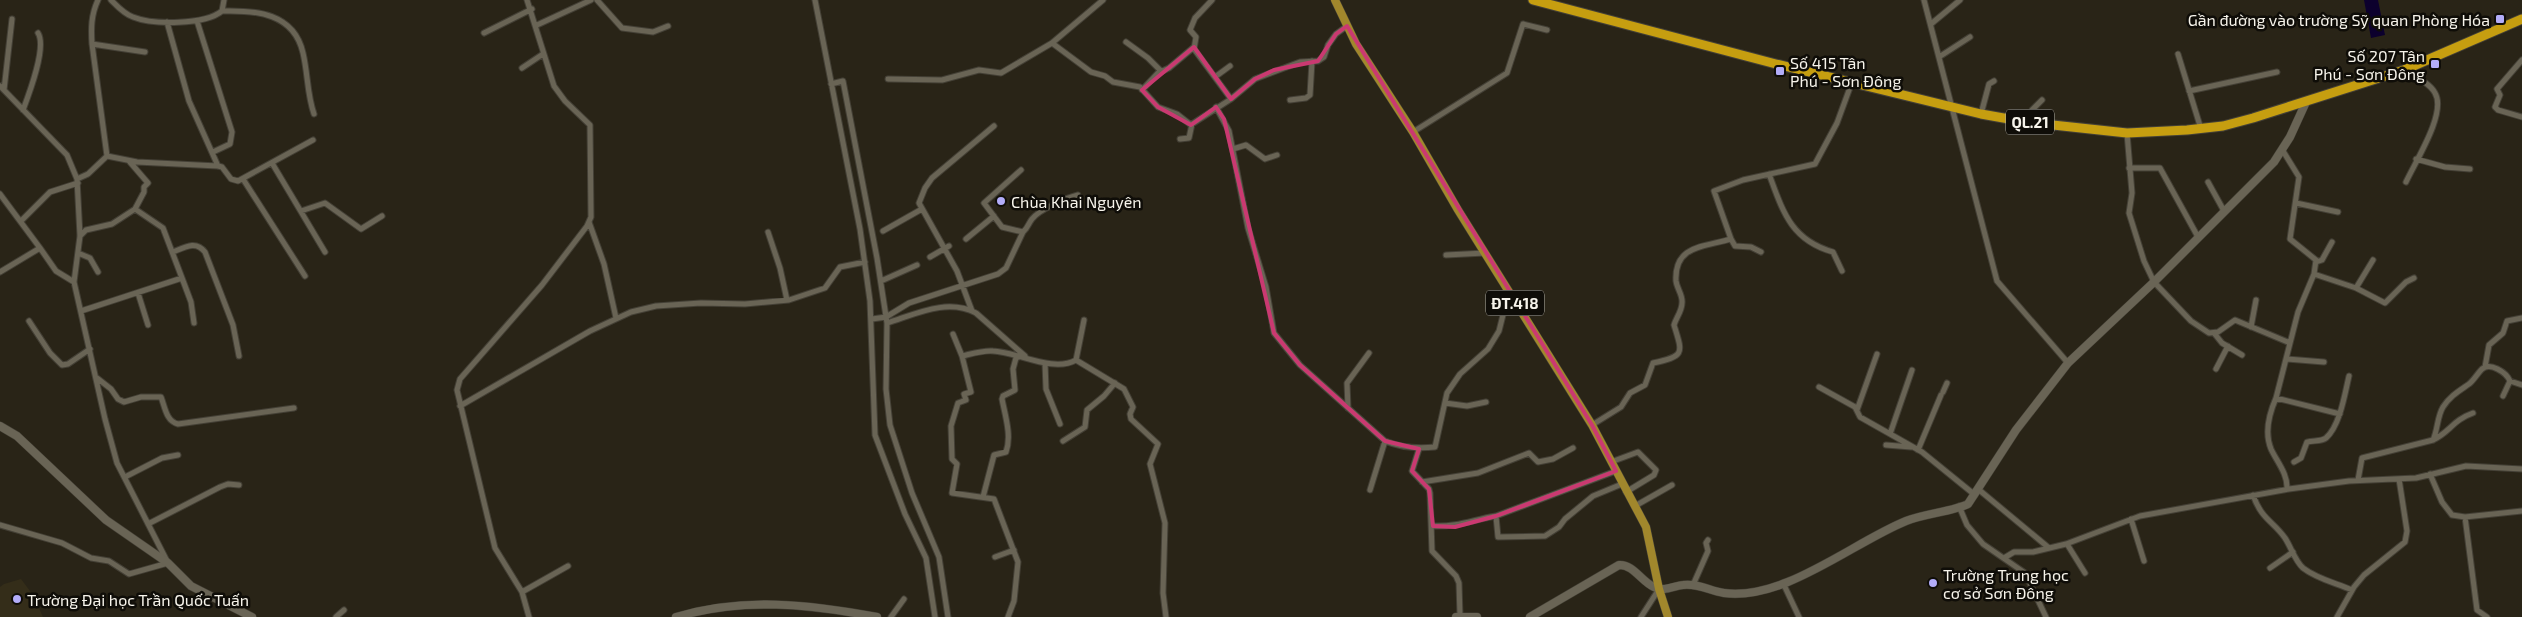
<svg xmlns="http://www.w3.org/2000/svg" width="2522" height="617" viewBox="0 0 2522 617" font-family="'Exo 2',sans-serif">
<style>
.built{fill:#342d19}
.water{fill:#0c002d}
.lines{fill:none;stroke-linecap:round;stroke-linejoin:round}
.street-casing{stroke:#444036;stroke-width:7}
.secondary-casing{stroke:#444036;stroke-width:9}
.primary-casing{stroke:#444036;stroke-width:9}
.highway-casing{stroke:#444036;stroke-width:11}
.street{stroke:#696455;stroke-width:5}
.secondary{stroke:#696455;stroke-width:8}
.primary{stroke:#a1872c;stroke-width:8}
.highway{stroke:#c69e10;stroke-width:9}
.marked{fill:none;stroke:#ca3971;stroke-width:4;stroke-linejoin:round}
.poi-dot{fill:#b3adf9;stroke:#0f0d08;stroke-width:2}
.labels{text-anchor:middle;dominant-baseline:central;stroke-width:5;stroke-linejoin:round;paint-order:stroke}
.shield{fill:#0f0d08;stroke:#b1afa7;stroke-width:1}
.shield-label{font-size:15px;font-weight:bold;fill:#f7f4eb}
.poi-label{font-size:16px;fill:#f7f4eb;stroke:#0f0d08;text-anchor:start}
</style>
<rect width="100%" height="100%" fill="#292417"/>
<path class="built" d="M21,579L33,595L43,617H0V587L4,584Z"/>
<path class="water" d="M2364,0H2378L2385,35L2371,38Z"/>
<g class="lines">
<defs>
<path id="street" d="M98,0C91,15 91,28 92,44L107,156
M111,0C117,6 124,14 133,17C153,25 205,25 222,11L224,0
M527,0L554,86L565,101L590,125L591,217L587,226L542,285L460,379L457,390L495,548L522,592L529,617
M597,0L622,28L653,32L668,26
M815,0L860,229L870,301L875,435L905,514L926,558L935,617
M1212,0L1195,18L1190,30L1196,37L1194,49L1231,99
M1924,0L1997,281L2068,363
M222,11C256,10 294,13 303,53C308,74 307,94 314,114
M197,21L232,132L230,144L213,152
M167,22L189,101L218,166
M1931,24L1960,0
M537,25L591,0
M484,33L532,9
M1126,42L1148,58L1161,71
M1052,43L1091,72L1105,76L1113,82L1140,87L1158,107L1177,114L1191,125
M92,44L145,52
M2178,54L2201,129
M1939,57L1970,37
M2522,60L2497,89L2500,95L2495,107L2498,110L2522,117
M522,68L543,54
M2404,70C2414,76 2430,83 2435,93C2447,113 2415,162 2406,182
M1215,77L1230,66
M888,79L942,80L979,70L1001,73L1052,43L1103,0
M831,84L843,81L877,258L887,323L886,389L890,425L912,493L939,557L948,617
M0,86L67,155L77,179L80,236L74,282L105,419L117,463L168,563L129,574L109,561L91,558L62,543L0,525
M4,90L12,19
M1142,90L1158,73L1169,68L1194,47
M2189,91L2277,72
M1290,100L1306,98L1310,95L1312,61
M1216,107L1229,131L1248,228L1266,287L1274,333L1300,365L1385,441C1402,448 1417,449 1435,447L1447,393L1460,374L1488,349L1499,331L1504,311L1516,303
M23,110C29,94 47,47 38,33
M1981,114L1989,84L1994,81
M2026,122L2032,110L2042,100
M1413,132L1507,73L1523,24L1547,30
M2127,133L2132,193L2129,213L2144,261L2154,282L2191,321L2209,333L2218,332L2235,320L2290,343
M1180,139L1189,138L1192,124L1231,99L1255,79L1300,62L1318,61L1324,57L1328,45L1336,34L1347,26
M1233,149L1246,145L1265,159L1277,155
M2283,151L2299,177L2290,239L2316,260L2314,274L2356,288L2385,303L2406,282L2414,278
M2416,159L2445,167L2470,169
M129,161L148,183L144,187V192L135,209
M272,163L325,252
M2129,168H2160L2198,237
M1021,170L984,203L1002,227L1023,232
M1769,174C1783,212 1791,240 1833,252L1842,271
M77,179L88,174L107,156L137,162L218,166L222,167L231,179L238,181L313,140
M243,179L305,276
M2208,182L2224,211
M0,194L40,248
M2296,203L2338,212
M301,211L325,203L361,229L382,216
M22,220L50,192L78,183
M589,222L604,264L616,318
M883,231L922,209
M768,232L780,268L787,300
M80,236L86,230L112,224L135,209L163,228L182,278
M966,239L994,216
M1731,239L1735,246L1751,247L1761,252
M173,252C185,247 196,240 205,252L233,325L239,356
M78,253L90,258L98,272
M1446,255L1485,253
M930,257L949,246
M2316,262L2322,260L2332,242
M0,272L40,248L56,271L74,282
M881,281L917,265
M2356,288L2373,260
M138,293L148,325
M81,311L182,278L191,302L194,323
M972,311L957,271L919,203L925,188L932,178L994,126
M872,319L886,317L909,303L998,274L1006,268L1023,232C1028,228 1028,224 1032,219C1040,209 1066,198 1078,195
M29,321L50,353L62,365L68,364L90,349
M887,323C916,314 947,298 976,313L1025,356
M2251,327L2256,300
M2214,333L2222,343L2242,355
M953,334L962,356
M2287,359L2324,362
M1076,360L1124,389L1133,407L1130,414L1131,419L1158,444L1150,464L1165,523L1163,593L1166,617
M1076,360L1084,320
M1045,363L1046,389L1060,424
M2485,367L2489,345L2503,333L2507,321L2522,318
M2216,369L2228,346
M97,378L111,389L118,399L124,402L141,397H161C165,407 166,421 178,424L294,408
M2510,381L2522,385
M1819,387L1855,407L1860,417L1922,452L1975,495
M1943,392L1947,383
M2276,398L2298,312L2314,274
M1445,403L1467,406L1486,402
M460,406L590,331L631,312L656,306L701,303L745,304L789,300L825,288L840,267L865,262
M1348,408L1347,383L1369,353
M1857,410L1877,354
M1592,425L1621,407L1630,393L1645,385L1653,363C1685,356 1683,354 1674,325C1676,318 1682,311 1682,303C1683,295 1677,289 1676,281C1674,245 1704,247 1731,239L1714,191L1743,180L1815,164L1837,123L1852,82
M1890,434L1912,370
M2433,440C2438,429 2437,417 2443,407C2450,396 2459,391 2469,384C2474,380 2477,374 2482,369C2490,362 2506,372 2510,381L2503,396
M1063,441L1085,427L1087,410L1104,396L1115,383
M1886,445L1911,447
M1419,449L1412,471L1429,489L1430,493L1432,551L1456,576L1459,583L1460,616
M1918,450L1941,395
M1611,462L1638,452L1656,470L1654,475L1626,492
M2294,462L2301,458L2307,442C2313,440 2321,442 2326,438C2340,426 2345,393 2349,376
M1616,471L1496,516L1498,537L1545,536L1559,527L1565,519L1593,496L1622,484
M2430,474L2442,502L2452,515L2465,517L2522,511
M125,477L162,458L178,455
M2358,480L2362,458L2433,440C2450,432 2453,420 2473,413
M1422,482L1478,473L1529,453L1538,462L1553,459L1573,448
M1978,489L2049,548
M2287,489C2288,474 2277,462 2271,449C2264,432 2269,414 2276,398L2340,414
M1370,490L1385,441
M2253,495C2262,520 2272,520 2285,538C2291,547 2295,561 2303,568C2317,579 2336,583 2352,590
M983,497L994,455L1006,452C1012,436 1005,415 1002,399L1003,396L1015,390L1013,369L1016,358L1022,356
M1635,506L1672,485
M1959,506L1967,525L1983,544L2025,573L2046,617
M2465,517L2477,610L2487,617
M2131,519L2144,561
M148,524L220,487L228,484L239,485
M1433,526C1458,527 1472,520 1496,516
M2067,544L2085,573
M995,557L1014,550
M2004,558L2014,552H2033L2066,544L2140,516L2289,489L2349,481L2416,478L2466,466L2522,469
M2270,568L2293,552
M1693,585L1708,551L1706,543L1708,540
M1784,585L1799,617
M522,592L568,566
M336,617L344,610
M891,617L904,599
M1008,617L1014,601L1018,562L994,499L952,493L957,464L952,459L951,426L958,403L966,400L964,394L971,392L962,356C971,354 983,350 993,351C1018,352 1053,373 1076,360
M1641,617L1659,589
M2337,617L2354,587L2364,575L2405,542L2407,531L2399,479"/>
<path id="secondary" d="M0,426L17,436L106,520L168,563L191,586L252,617
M676,617C743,597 809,604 877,617
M1456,617H1477
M1530,617L1619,565C1633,564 1642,582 1654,587C1665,592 1673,586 1683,585C1698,583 1710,591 1724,593C1784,601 1852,543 1906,521C1923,514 1955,511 1968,504L2016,430L2068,363L2154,282L2274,162L2290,137L2306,102"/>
<path id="primary" d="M1335,0L1356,44L1413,132L1458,210L1592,425L1646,527L1659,589L1668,617"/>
<path id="highway" d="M1533,0L1776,64L1981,114L2026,122L2127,133L2187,130L2223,126L2253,118L2404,70L2522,19"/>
</defs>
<use href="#street" class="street-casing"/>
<use href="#secondary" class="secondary-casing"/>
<use href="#primary" class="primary-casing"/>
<use href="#highway" class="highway-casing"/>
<use href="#street" class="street"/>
<use href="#secondary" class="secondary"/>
<use href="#primary" class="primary"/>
<use href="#highway" class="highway"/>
</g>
<path class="marked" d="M1347,26L1592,425L1616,471L1496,516L1455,527L1433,526L1429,489L1412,471L1419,449L1385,441L1300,365L1274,333L1224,119L1216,107L1191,125L1158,107L1142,90L1194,47L1231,99L1255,79L1274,70L1318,61L1336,34Z"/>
<g class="poi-dot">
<rect x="2495" y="14" width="10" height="10" rx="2.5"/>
<rect x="2430" y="59" width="10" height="10" rx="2.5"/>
<rect x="1775" y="66" width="10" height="10" rx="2.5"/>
<circle cx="1001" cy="201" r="5"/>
<circle cx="1933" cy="583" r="5"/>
<circle cx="17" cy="599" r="5"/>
</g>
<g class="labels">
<g class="shield">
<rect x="2006" y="109.5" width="48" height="25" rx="4"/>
<rect x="1486" y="290.5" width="58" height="25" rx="4"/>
</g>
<g class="shield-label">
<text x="2030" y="122">QL.21</text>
<text x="1515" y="303">ĐT.418</text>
</g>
<g class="poi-label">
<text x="2490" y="19" text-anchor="end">Gần đường vào trường Sỹ quan Phòng Hóa</text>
<text x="2425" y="55" text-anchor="end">Số 207 Tân<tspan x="2425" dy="18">Phú - Sơn Đông</tspan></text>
<text x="1790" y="62">Số 415 Tân<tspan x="1790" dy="18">Phú - Sơn Đông</tspan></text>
<text x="1011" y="201">Chùa Khai Nguyên</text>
<text x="1943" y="574">Trường Trung học<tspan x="1943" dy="18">cơ sở Sơn Đông</tspan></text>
<text x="27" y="599">Trường Đại học Trần Quốc Tuấn</text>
</g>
</g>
</svg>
